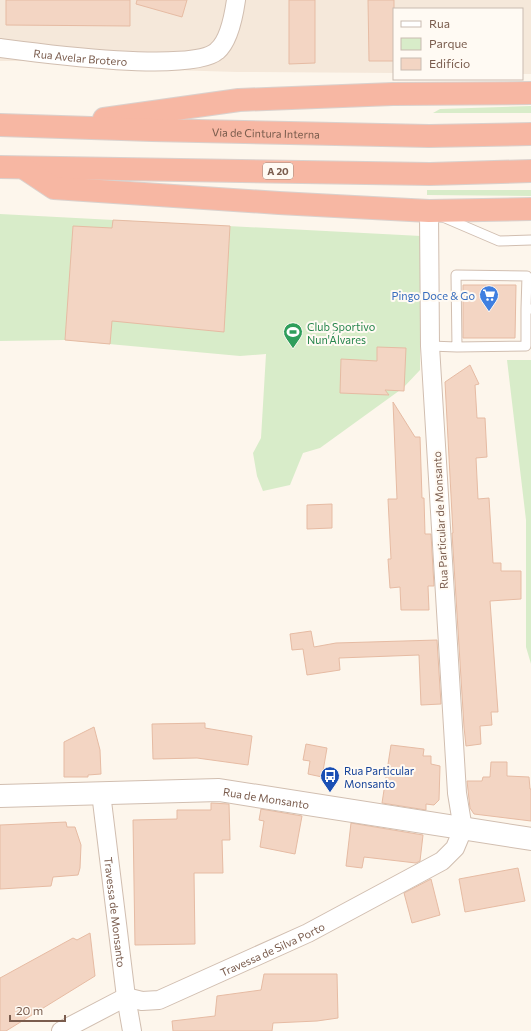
<svg xmlns="http://www.w3.org/2000/svg" width="531" height="1031" viewBox="0 0 531 1031" font-family="Commissioner,sans-serif">
<style>
.residential{fill:#f5e8da}
.green{fill:#d8ecc9}
.building{fill:#f3d5c3;stroke:#e6bba3}
.lines{fill:none;stroke-linecap:round;stroke-linejoin:round}
.service-casing{stroke:#d1beb0;stroke-width:11}
.minor-casing{stroke:#d1beb0;stroke-width:20}
.tertiary-casing{stroke:#d1beb0;stroke-width:24}
.motorway-casing{stroke:#dad1cd;stroke-width:24}
.service{stroke:#fff;stroke-width:9}
.minor{stroke:#fff;stroke-width:18}
.tertiary{stroke:#fff;stroke-width:22}
.motorway{stroke:#f7b7a3;stroke-width:22}
.labels{text-anchor:middle;dominant-baseline:central;stroke-width:4;stroke-linejoin:round;paint-order:stroke}
.shield{fill:#fffaf3;stroke:#a28b7f;stroke-width:1}
.shield-label{font-size:10px;font-weight:bold;fill:#7a5c4d}
.street-label{font-size:11px;fill:#7a5c4d;stroke:#fffaf3}
.shop-label{font-size:11px;fill:#366cbe;stroke:#fffaf3;text-anchor:end}
.leisure-label{font-size:11px;fill:#27864d;stroke:#fffaf3;text-anchor:start}
.transit-label{font-size:11px;fill:#164399;stroke:#fffaf3;text-anchor:start}
</style>
<rect width="100%" height="100%" fill="#fdf6ec"/>
<path class="residential" d="M0,0H531V74H522V9H394V73L237,72L171,70L35,61H0Z"/>
<path class="green" d="M531,106V113H433L440,109Z
M427,190H531V196L427,195Z
M0,214L421,236L420,370L403,388L320,448L303,453L290,485L263,491L257,476L253,453L261,438L266,354L240,356L65,340L0,341Z
M507,360H531V664L526,647V520Z"/>
<path class="building" d="M6,0H130V26L6,25Z
M137,0H187L182,17L136,4Z
M289,0H315V63L289,64Z
M368,0H394V61H369Z
M113,220L230,226L224,332L112,321L110,344L65,340L73,226L112,228Z
M463,285H516L515,338H463Z
M377,347L406,348L404,391L385,390L389,395L340,393L341,359L377,361Z
M470,365L479,384L475,385L477,418H485L487,457L476,458L478,499L489,498L493,563H501V571H521V599L490,601L498,712H491L492,725L480,726L481,744L466,746L464,727L452,533H453L445,382Z
M393,402L415,437H420L422,498H424L425,534H431L434,586H428L429,610H401L400,587L390,588L388,559H391L388,499H397Z
M332,504V528L307,529V505Z
M311,631L314,647L336,643L437,640L441,704L421,705L419,655L339,658L340,670L307,675L303,649L292,650L290,634Z
M205,723V728L252,736L248,765L197,758L153,759L152,724Z
M94,727L100,750L101,774L88,775V777H64V742Z
M306,744L327,748L322,777L308,774L310,761L303,760Z
M391,745L424,749L423,756H431V764L440,766L439,800L434,805L426,804V810L382,803Z
M491,762H507V776L529,777L530,789H531V821L474,814L470,808L467,781H482L483,777H490Z
M211,803L229,804L230,840H222L223,873H194L195,944L135,945L133,820L177,819V810H211Z
M261,809L302,816L295,854L260,847L264,821L259,820Z
M66,822L67,827H75L81,845L80,868L78,875L53,877L51,886L0,889V825Z
M351,823L423,835L420,861L416,863L364,857L362,868L346,866Z
M518,868L525,901L465,912L459,879Z
M431,879L440,915L412,923L404,893Z
M90,933L95,976L6,1031H0V978L73,938L77,940Z
M264,974H337L338,1018L317,1021L273,1023L272,1031H173L172,1021L215,1016L217,996L261,990Z"/>
<g class="lines">
<defs>
<path id="service" d="M443,217L499,241L531,240
M430,346L457,347L526,346V309H531
M457,347L456,275L527,276L526,309"/>
<g id="minor">
<path id="s1" d="M0,48C38,53 192,74 217,51C229,41 234,14 236,0"/>
<path id="s2" d="M101,793L126,997L132,1031"/>
<path id="s3" d="M61,1031L126,997L142,1001L159,1000L308,933L442,861L455,848L463,829L457,793L430,346L429,211"/>
</g>
<g id="tertiary">
<path id="s4" d="M0,796L219,790L531,839"/>
</g>
<g id="motorway">
<path d="M104,119L239,100L393,94L531,93"/>
<path id="s5" d="M0,125L152,130L429,136L531,134"/>
<path d="M0,167L430,174L531,171"/>
<path d="M24,168L54,188L279,203L429,211L531,209"/>
</g>
</defs>
<use href="#service" class="service-casing"/>
<use href="#minor" class="minor-casing"/>
<use href="#tertiary" class="tertiary-casing"/>
<use href="#motorway" class="motorway-casing"/>
<use href="#service" class="service"/>
<use href="#minor" class="minor"/>
<use href="#tertiary" class="tertiary"/>
<use href="#motorway" class="motorway"/>
</g>
<defs>
<symbol id="supermarket-pin" viewBox="-11 -11 22 30"><path d="M0 17L-7.5 6A9.5 9.5 0 1 1 7.5 6Z" fill="#3f7fe0" stroke="#fffaf3"/><path d="M-6-5.5h2.5l.6 2H6L4.5 2H-2.5L-4.4-4H-6ZM-1.5 3.2a1.3 1.3 0 1 0 .1 0ZM3 3.2a1.3 1.3 0 1 0 .1 0Z" fill="#fff"/></symbol>
<symbol id="stadium-pin" viewBox="-11 -11 22 30"><path d="M0 17L-7.5 6A9.5 9.5 0 1 1 7.5 6Z" fill="#2e9e5b" stroke="#fffaf3"/><path d="M0-5a6.5 5 0 1 0 0 10a6.5 5 0 1 0 0-10ZM-3.5-1.8h7v3.6h-7Z" fill="#fff"/></symbol>
<symbol id="bus-pin" viewBox="-11 -11 22 30"><path d="M0 17L-7.5 6A9.5 9.5 0 1 1 7.5 6Z" fill="#1a4fb4" stroke="#fffaf3"/><path d="M-5-6H5V4H4V6H2V4H-2V6H-4V4H-5ZM-3.5-4V0h7V-4ZM-3.5 1.2v1.5H-2V1.2ZM2 1.2v1.5H3.5V1.2Z" fill="#fff"/></symbol>
</defs>
<g fill-rule="evenodd">
<use href="#supermarket-pin" x="478" y="284" width="22" height="30"/>
<use href="#stadium-pin" x="282" y="321" width="22" height="30"/>
<use href="#bus-pin" x="319" y="765" width="22" height="30"/>
</g>
<g class="labels">
<rect class="shield" x="263" y="163" width="30" height="16" rx="3"/>
<g class="shield-label">
<text x="278" y="171">A 20</text>
</g>
<g class="street-label">
<text stroke="none"><textPath href="#s1" startOffset="81">Rua Avelar Brotero</textPath></text>
<text stroke="none"><textPath href="#s5" startOffset="266">Via de Cintura Interna</textPath></text>
<text transform="translate(440 520) rotate(-93)">Rua Particular de Monsanto</text>
<text stroke="none"><textPath href="#s4" startOffset="267">Rua de Monsanto</textPath></text>
<text stroke="none"><textPath href="#s2" startOffset="120">Travessa de Monsanto</textPath></text>
<text stroke="none"><textPath href="#s3" startOffset="231">Travessa de Silva Porto</textPath></text>
</g>
<g class="shop-label">
<text x="475" y="295">Pingo Doce &amp; Go</text>
</g>
<g class="leisure-label">
<text x="307" y="326">Club Sportivo<tspan x="307" dy="13">Nun'Álvares</tspan></text>
</g>
<g class="transit-label">
<text x="344" y="770">Rua Particular<tspan x="344" dy="13">Monsanto</tspan></text>
</g>
</g>
<rect x="393" y="8" width="130" height="72" fill="#fffaf3" stroke="#cabbb1"/>
<rect x="401" y="21" width="20" height="6" fill="#ffffff" stroke="#cabbb1"/>
<text x="429" y="28" font-size="12" fill="#7a5c4d">Rua</text>
<rect x="401" y="38" width="20" height="12" fill="#d8ecc9" stroke="#cabbb1"/>
<text x="429" y="48" font-size="12" fill="#7a5c4d">Parque</text>
<rect x="401" y="58" width="20" height="12" fill="#f3d5c3" stroke="#cabbb1"/>
<text x="429" y="68" font-size="12" fill="#7a5c4d">Edifício</text>
<path d="M10 1015v6h55v-6" fill="none" stroke="#7a5c4d" stroke-width="2"/>
<text x="16" y="1015" font-size="12" fill="#7a5c4d" stroke="#fffaf3" stroke-width="3" paint-order="stroke">20 m</text>
</svg>
